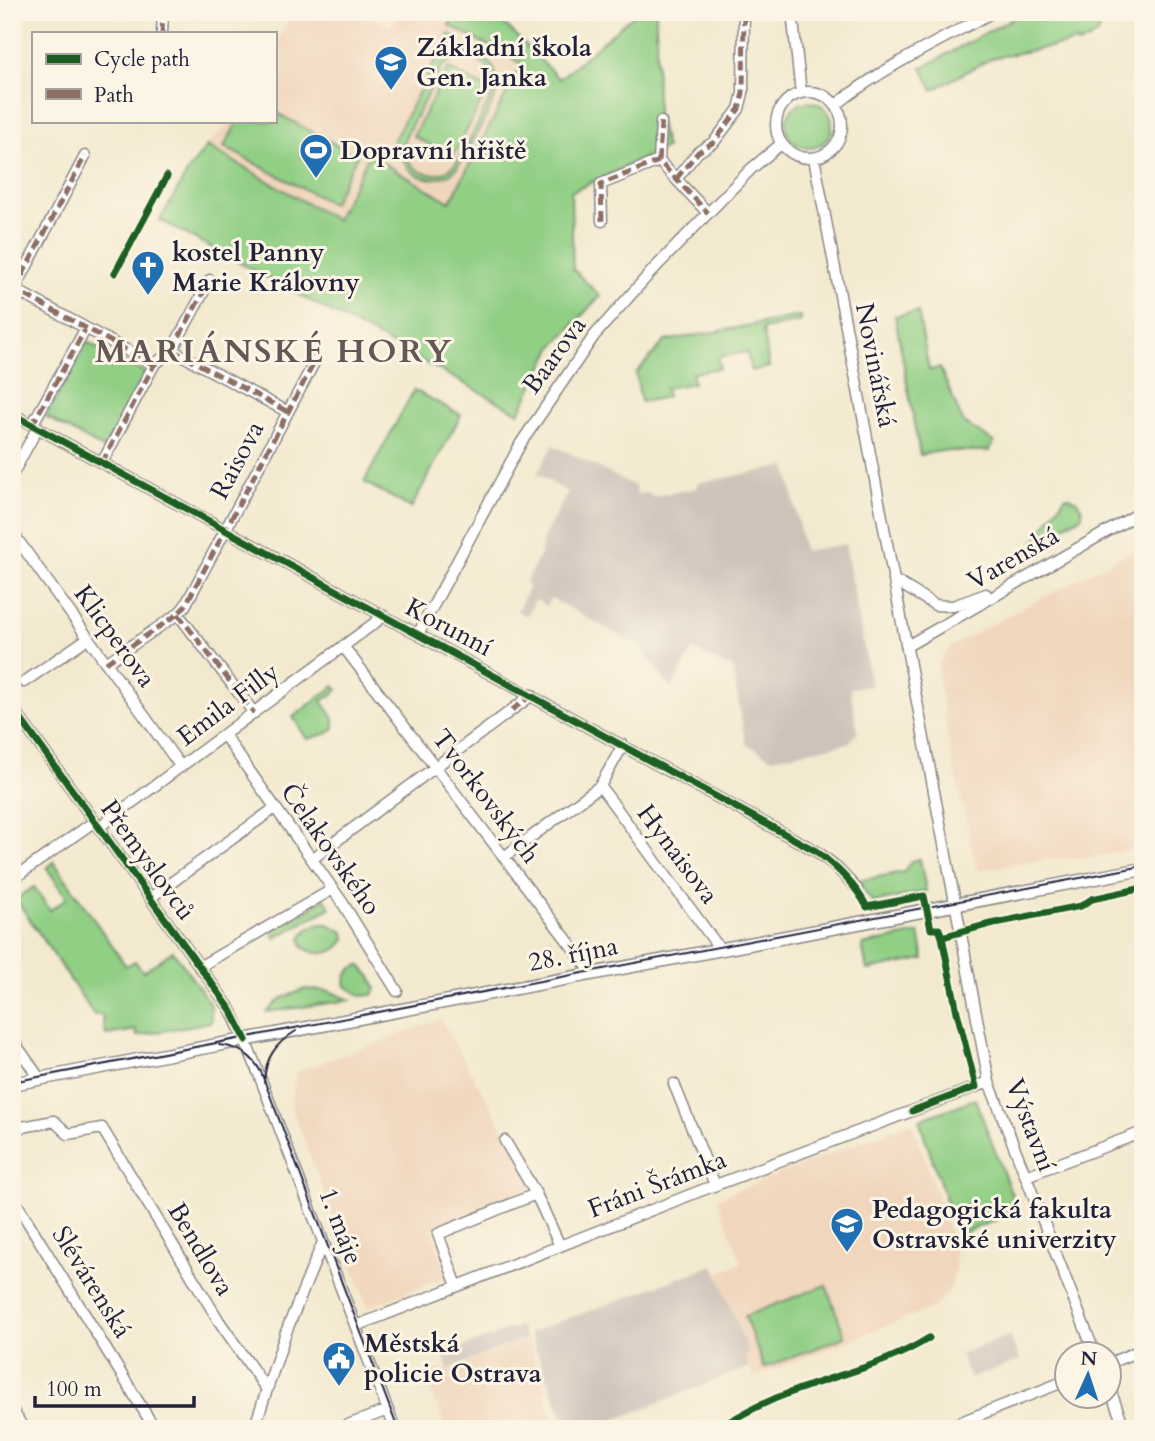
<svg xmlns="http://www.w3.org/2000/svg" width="1155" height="1441" viewBox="0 0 1155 1441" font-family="Cardo,serif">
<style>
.built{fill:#f0d6bc}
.industrial{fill:#cec2b9}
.green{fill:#91cf85;stroke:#5a7860;stroke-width:2;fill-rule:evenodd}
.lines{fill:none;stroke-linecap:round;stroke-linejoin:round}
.minor-casing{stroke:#8a8685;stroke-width:13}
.major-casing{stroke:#8a8685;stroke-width:15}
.minor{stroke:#fff;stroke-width:10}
.major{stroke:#fff;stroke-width:12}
.tram{stroke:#22223b;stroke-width:2}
.quiet{stroke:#8d6e63;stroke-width:5;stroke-dasharray:10 5;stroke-linecap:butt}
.cycleway-casing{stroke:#fcf5e5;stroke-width:11}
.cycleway{stroke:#1b5e20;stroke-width:7}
.labels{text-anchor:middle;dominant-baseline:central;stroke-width:6;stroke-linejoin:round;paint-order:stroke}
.poi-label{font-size:26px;font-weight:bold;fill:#22223b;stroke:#fcf5e5;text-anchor:start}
.street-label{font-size:26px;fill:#22223b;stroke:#fcf5e5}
.district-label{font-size:33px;font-weight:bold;letter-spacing:2px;fill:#645756;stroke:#fcf5e5}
</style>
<rect width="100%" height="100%" fill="#fcf5e5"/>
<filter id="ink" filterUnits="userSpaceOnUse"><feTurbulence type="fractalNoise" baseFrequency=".0143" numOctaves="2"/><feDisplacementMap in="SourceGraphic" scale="14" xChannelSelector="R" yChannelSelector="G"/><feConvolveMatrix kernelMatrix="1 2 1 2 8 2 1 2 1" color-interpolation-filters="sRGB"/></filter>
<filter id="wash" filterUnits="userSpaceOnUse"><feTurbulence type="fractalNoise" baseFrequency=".00686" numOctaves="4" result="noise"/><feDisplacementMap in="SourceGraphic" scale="28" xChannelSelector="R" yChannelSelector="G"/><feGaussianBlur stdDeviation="1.57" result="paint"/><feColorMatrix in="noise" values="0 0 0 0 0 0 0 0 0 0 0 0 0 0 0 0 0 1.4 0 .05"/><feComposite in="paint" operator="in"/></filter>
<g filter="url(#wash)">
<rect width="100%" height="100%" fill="#f3e9cf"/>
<path class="built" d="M292,12H377L374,18L391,27L399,12H434L445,18L444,22L523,64L450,203L370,155L336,220L207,146L231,121H275V46Z
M1143,545V847L1087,858H1054L977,871L949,745L938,677L939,662L951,646Z
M441,1019L537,1188L432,1230L449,1277L368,1307L291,1106L296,1072Z
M912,1122L954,1245L955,1270L951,1288L935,1307L753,1378L745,1356L748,1354L717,1273L742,1263L717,1198Z
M527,1338L547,1391L544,1393L558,1429H446L425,1376L435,1371L454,1367Z"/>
<path class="industrial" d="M553,445L635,486L637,494L646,493L654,496L698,488L697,483L787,466L804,551L845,544L871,686L850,688L858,731L849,743L772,758L746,744L732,667L723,665L693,649L672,689L640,647L551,598L546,606L535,600L527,616L517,611L529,587L525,584L541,553L543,538L568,492L537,474Z
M714,1265L749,1354L745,1356L749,1367L625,1416L584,1429H568L529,1333Z
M520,1325L525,1338L448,1369L443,1355Z
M1010,1335L1020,1360L970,1379L960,1354Z"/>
<path class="green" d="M455,12H483L508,27L559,79L637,12H656L657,114L666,148L571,192L573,269L600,296L552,348L519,413L160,220L190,168L207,146L336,220L369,155L450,202L522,64L449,25Z
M1024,12H1102C1100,34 1099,36 1078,45L1077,42L992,58L933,90L922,68Z
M449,34L457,38L448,56C471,48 498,58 498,86C498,97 462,165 453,172C444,178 432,180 422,177C409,173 402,161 400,149L398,151L390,147ZM462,56C482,56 496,71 493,92C484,110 466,152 454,165C443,177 425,177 414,167C405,159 403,148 405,137L443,65Z
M448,68L488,89L453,157L413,136Z
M786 125a23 23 0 1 1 46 0a23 23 0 1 1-46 0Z
M275,112L357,156L332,204L224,147L238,121H275Z
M918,312L929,370L940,368L963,422L994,442L989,451H940L920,455L895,316Z
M800,316L801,321L763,329L769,367L751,371L747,352L718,357L720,368L692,373L693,383L665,388L667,397L641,402L636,373L665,341Z
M87,342L145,373L104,449L46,417Z
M414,390L461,415L411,508L364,482Z
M1066,496C1076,498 1083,506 1082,516L1034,542C1036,539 1064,498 1066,496Z
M334,686L338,690L322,701L334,718V728L328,733L307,739L293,717Z
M920,859L926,891L873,903L858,881L904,872L911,861Z
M54,862L126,966L135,961L143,972L173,951L211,1005V1022L137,1036L136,1030L106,1035L102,1015H94L16,899L34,887L50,910L67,898L47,868Z
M325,898L330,908L275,938L271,930L311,909L312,906Z
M328,924L344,932L345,939C336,955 317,957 303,947L301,939C306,928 316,923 328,924Z
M919,933L924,959L867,970L862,945Z
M360,965L371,977L376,989L373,995L361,996L346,986C343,977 350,967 360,965Z
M305,989L329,991L350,1000L267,1012L280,999Z
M975,1099L1018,1211L958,1235L919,1120Z
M826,1285L845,1337L764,1368L745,1316Z"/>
</g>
<g filter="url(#ink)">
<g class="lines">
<defs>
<path id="minor" d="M792,12L801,93
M162,33L163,12
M776 125a33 33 0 1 1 66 0a33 33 0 1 1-66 0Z
M836,105C883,67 939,41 993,12
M814,158L989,1082L1095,1354
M659,161L661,122
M676,179L698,152L714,142L739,109L743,93L744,12
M602,221L601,184L659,161L708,213
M12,288L154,365
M15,289L85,156
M172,350L288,412
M12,414L816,851L834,865L857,889
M32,425L85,330
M102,463L154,365L172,350L210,280
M12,475L38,427
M12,532L181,767
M894,580L935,605L953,606L986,594
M178,614L254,713
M418,634L521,443L594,336L652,271L751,169L781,144
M343,646L593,974
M907,646L1143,511
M106,663L178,614L185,606L315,361
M24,682L88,638
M12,707L231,1010L253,1059L395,1429
M224,735L342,902L397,991
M600,786L720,949
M99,827L384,616
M504,857L600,786L623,745
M312,859L532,695
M13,879L95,821
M150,898L275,808
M199,967L333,889
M12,1039L40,1079
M674,1084L715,1185
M12,1129L54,1121L68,1134L102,1128L219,1321L267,1390
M505,1141L536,1194L560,1246
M1026,1176L1143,1132
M12,1196L155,1429
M457,1286L438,1234L536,1194
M356,1326L700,1191L989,1082
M1110,1363L1143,1349
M1110,1390L1125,1429
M12,1410L24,1429
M254,1429L286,1332L323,1242
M337,1429L388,1410
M943,1429L1068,1380"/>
<path id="major" d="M12,1084L1143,869"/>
</defs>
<use href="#minor" class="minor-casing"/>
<use href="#major" class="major-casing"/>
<use href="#minor" class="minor"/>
<use href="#major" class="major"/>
<path class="tram" d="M219,1045C239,1047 252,1055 261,1072L398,1429
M12,1082L1143,866
M264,1082C265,1058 276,1043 296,1031"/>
<path class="quiet" d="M162,33L163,12
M659,161L661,122
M676,179L698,152L714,142L739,109L743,93L744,12
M602,221L601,184L659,161L708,213
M12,288L154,365
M15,289L85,156
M172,350L288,412
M32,425L85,330
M102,463L154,365L172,350L210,280
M178,614L254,713
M106,663L178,614L185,606L315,361
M512,710L532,695"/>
<defs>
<path id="cycleway" d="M115,273L167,176
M12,414L816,851C837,867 855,884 867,907L924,896L931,929H939L942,937
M12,707L231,1010L246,1040
M912,1111L976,1087L957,1012L942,937L990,924L1081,906L1092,899L1143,888
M718,1429C742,1413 769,1400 797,1390C842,1373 888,1364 929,1338"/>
</defs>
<use href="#cycleway" class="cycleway-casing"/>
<use href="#cycleway" class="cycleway"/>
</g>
</g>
<defs>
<symbol id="school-pin" viewBox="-11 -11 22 30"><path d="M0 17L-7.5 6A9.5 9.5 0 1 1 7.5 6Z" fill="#1f6fb2" stroke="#fcf5e5"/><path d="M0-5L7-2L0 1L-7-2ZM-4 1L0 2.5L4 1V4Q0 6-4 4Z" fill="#fff"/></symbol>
<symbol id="stadium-pin" viewBox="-11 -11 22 30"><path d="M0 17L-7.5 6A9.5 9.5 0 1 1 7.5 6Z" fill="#1f6fb2" stroke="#fcf5e5"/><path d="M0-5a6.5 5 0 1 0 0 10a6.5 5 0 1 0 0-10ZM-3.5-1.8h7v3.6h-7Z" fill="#fff"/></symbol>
<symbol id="church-pin" viewBox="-11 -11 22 30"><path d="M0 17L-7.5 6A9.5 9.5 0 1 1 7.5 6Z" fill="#1f6fb2" stroke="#fcf5e5"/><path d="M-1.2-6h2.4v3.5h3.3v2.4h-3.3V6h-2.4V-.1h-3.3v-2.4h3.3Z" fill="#fff"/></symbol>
<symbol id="university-pin" viewBox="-11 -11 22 30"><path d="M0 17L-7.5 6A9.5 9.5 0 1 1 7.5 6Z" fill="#1f6fb2" stroke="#fcf5e5"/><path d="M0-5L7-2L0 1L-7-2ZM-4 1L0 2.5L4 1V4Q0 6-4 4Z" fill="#fff"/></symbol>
<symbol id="civic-pin" viewBox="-11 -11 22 30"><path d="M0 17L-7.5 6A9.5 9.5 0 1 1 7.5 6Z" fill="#1f6fb2" stroke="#fcf5e5"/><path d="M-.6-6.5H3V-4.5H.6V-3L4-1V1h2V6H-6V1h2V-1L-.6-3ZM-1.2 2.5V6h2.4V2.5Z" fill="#fff"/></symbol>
</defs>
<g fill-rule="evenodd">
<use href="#school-pin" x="372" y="43" width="38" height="52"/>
<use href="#stadium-pin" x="297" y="131" width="38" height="52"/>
<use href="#church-pin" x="129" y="248" width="38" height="52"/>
<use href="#university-pin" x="828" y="1205" width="38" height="52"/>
<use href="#civic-pin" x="320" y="1339" width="38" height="52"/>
</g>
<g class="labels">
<g class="poi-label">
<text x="416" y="47">Základní škola<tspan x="416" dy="30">Gen. Janka</tspan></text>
<text x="340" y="150">Dopravní hřiště</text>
<text x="172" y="252">kostel Panny<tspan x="172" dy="30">Marie Královny</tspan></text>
<text x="872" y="1209">Pedagogická fakulta<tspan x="872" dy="30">Ostravské univerzity</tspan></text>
<text x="364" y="1343">Městská<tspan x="364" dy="30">policie Ostrava</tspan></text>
</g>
<g class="street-label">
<text transform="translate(554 355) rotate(-54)">Baarova</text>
<text transform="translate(876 365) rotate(79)">Novinářská</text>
<text transform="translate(237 460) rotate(-62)">Raisova</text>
<text transform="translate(1013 558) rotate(-30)">Varenská</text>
<text transform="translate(449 627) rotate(28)">Korunní</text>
<text transform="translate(115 636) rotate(54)">Klicperova</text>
<text transform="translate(228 704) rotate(-37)">Emila Filly</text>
<text transform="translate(486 796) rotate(53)">Tvorkovských</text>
<text transform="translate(331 849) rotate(55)">Čelakovského</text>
<text transform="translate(678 854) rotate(53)">Hynaisova</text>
<text transform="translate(148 860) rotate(54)">Přemyslovců</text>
<text transform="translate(573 954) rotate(-11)">28. října</text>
<text transform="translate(1031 1125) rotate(69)">Výstavní</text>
<text transform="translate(657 1184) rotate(-21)">Fráni Šrámka</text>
<text transform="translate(341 1226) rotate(69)">1. máje</text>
<text transform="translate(201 1249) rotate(59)">Bendlova</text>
<text transform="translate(92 1282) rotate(58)">Slévárenská</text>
</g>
<g class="district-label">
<text x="274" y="351">MARIÁNSKÉ HORY</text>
</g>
</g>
<rect width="1155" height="1441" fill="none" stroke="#fcf5e5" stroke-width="42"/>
<rect x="32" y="32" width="245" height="91" fill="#fcf5e5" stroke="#a5a1a1" stroke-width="2"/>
<rect x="46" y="54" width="35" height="10" fill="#1b5e20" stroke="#a5a1a1" stroke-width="2"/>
<text x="94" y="66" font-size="21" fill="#22223b">Cycle path</text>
<rect x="46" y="89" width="35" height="10" fill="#8d6e63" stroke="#a5a1a1" stroke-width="2"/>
<text x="94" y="102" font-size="21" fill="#22223b">Path</text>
<g transform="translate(1088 1375) rotate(3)"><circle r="33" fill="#fcf5e5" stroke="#a5a1a1" stroke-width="2"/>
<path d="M0-5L12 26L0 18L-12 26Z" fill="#1f6fb2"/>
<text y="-10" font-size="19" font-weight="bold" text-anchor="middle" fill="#22223b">N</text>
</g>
<path d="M35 1396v10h159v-10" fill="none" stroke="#22223b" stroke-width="3.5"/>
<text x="46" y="1396" font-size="21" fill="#22223b" stroke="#fcf5e5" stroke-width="5" paint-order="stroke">100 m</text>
</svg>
